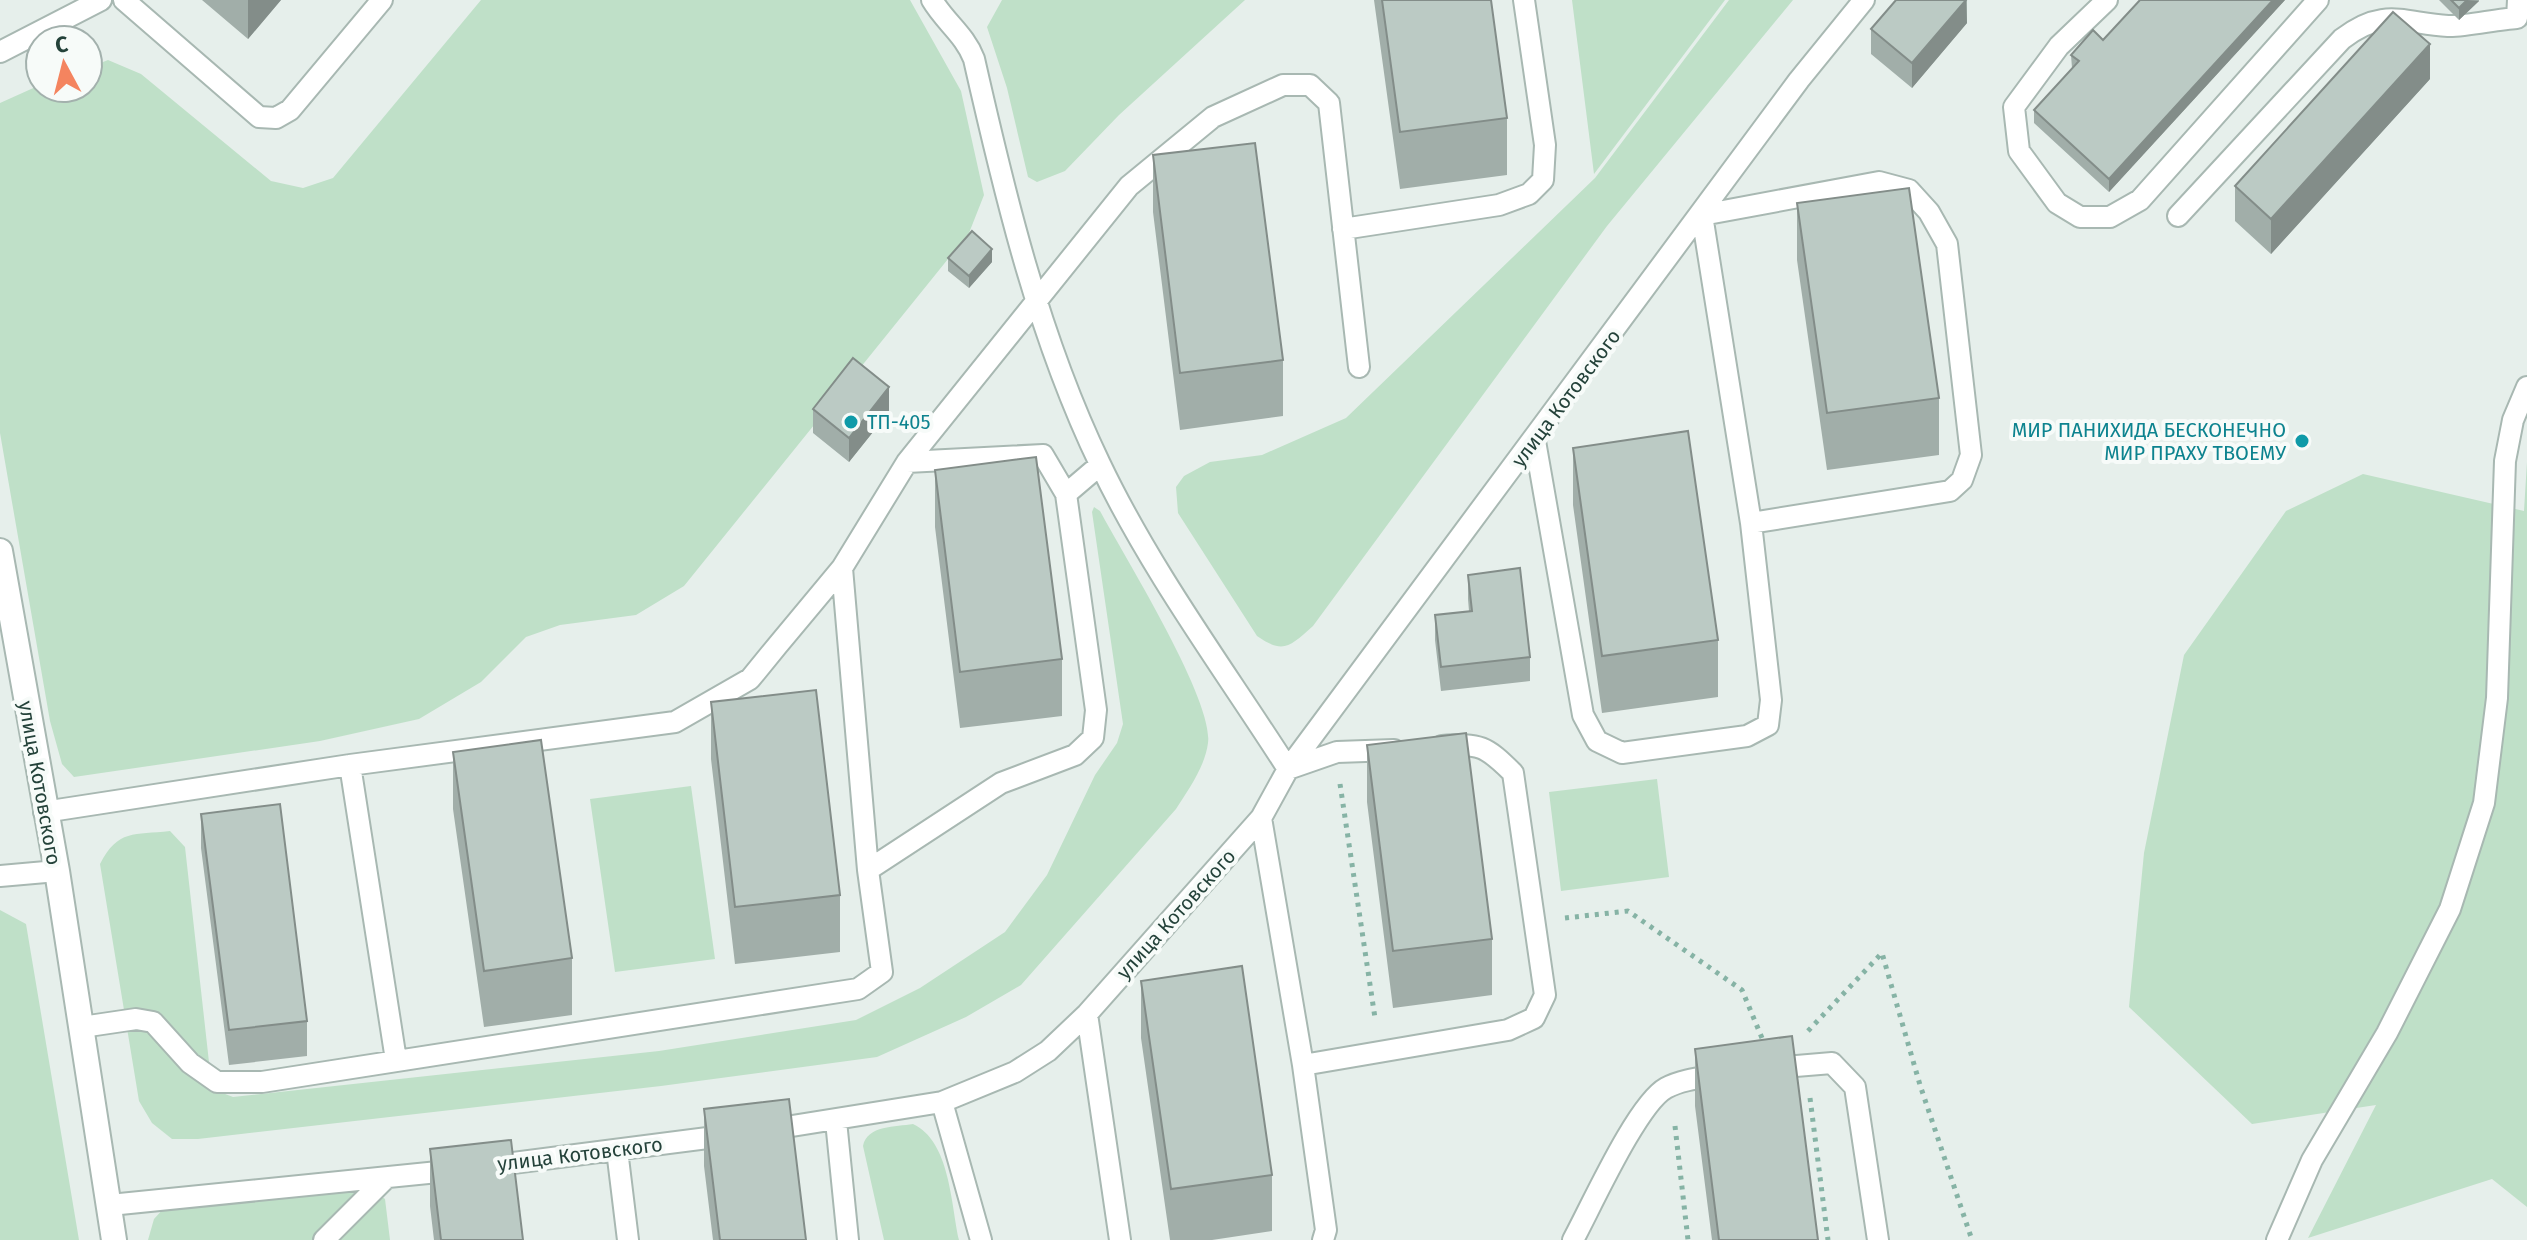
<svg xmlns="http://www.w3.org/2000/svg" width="2527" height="1240" viewBox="0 0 2527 1240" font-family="'Fira Sans',sans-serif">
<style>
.green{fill:#bfe0c8}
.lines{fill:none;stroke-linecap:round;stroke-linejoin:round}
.lane-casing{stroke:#a8b8b2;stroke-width:24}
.street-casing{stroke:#a8b8b2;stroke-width:28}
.path{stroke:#86b3a5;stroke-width:5;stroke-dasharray:4 6;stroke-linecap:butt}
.lane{stroke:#fff;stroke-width:20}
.street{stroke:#fff;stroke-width:24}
.wall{fill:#a1aea9}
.shaded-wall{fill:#838d89}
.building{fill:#bbcac4;stroke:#838d89;stroke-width:2}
.culture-dot{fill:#0f9aa8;stroke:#f7fbf9;stroke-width:3}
.labels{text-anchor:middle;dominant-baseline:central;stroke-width:8;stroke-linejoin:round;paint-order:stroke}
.street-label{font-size:20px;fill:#24423a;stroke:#f7fbf9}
.culture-label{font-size:20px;fill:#0d838f;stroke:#f7fbf9;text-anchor:start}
</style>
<rect width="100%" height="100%" fill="#e6efeb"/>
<path class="green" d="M481,0H910L961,91L984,195L969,233L684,586L636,615L560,625L526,637L481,682L419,719L320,741L74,777L62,764L50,721L0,433V103L40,85V88H88V68L108,60L141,74L271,181L303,188L333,178Z
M1002,0H1245L1119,115L1065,171L1037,182L1028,177L1007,88L987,27Z
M1572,0H1725L1594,174Z
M1729,0H1793L1607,226L1313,626C1290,646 1284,655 1257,636L1178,513L1176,487L1184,476L1210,462L1262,455L1346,418L1595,178Z
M2527,462V1207L2492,1179L2308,1238L2376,1105L2252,1124L2129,1007L2144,853L2184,655L2286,511L2363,474L2524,511Z
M1094,507L1100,511C1124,556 1214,700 1208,743C1205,767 1188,790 1176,809L1021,985L966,1017L877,1057L661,1086L198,1139H172L152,1123L139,1101L100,864C118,829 134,835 170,831L185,847L212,1089L233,1097L659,1051L856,1020L920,988L1005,932L1047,875L1095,775L1117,743L1123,724L1092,512Z
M1657,779L1669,877L1561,891L1549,792Z
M691,786L715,959L615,972L590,799Z
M0,910L26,924L79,1240H0Z
M913,1124C950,1141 951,1204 959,1240H884L863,1146C867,1125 896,1127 913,1124Z
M340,1191H374L385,1199L390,1240H148L154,1219L165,1207Z"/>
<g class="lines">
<defs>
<path id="lane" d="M124,0L259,117L276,118L290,110L382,0
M932,0C945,22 965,35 974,59C1005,196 1039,338 1100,464C1151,571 1224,669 1288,769L1337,752L1394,750
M2107,0L2059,46L2014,107L2019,151L2057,203L2080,217H2110L2140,200L2318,0
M0,52L101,0
M2178,216L2342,39C2383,7 2403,23 2448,26C2463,27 2498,19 2517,18L2518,0
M1343,229L1499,205L1529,194L1543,180L1545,145L1524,0
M1535,441L1583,715L1597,741L1622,753L1747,736L1768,725L1771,700L1751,523L1702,215L1879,182L1909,190L1929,212L1947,244L1971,455L1962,480L1950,491L1751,523
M1066,494L1100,465
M350,765L396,1060
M44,812L350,765L675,722L750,679L777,646L842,568L907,462L1129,186L1213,117L1283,85H1310L1329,103L1359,367
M1261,818L1303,1065L1326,1230L1323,1240
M868,870L1001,783L1075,755L1093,738L1096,710L1066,494L1043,455L907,462
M0,876L57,871
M1087,1014L1120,1240
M82,1027L136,1019L153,1022L190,1063L217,1082H262L858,989L882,972L868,870L842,568
M1303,1065L1508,1030L1534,1018L1545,995L1513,773C1486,746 1480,743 1442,746
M1772,1068L1832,1063L1855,1087L1878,1240
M942,1102L981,1240
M836,1121L848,1240
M767,1130L942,1102L1015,1072L1048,1051L1087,1014L1261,818L1288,769L1799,80L1864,0
M617,1150L628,1240
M489,1166L731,1135
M110,1205L458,1170
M324,1240L385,1179
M1573,1240C1591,1207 1637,1104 1666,1088C1683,1079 1702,1078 1720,1075
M2277,1240L2312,1160L2387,1033L2450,909L2484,803L2497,698L2505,461L2513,420L2527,387"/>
<path id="street" d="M0,551L57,871L114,1240"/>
</defs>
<use href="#lane" class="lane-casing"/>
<use href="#street" class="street-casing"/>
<path class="path" d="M1340,784L1375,1018
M1565,918L1628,911L1742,990L1762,1038
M1808,1031L1882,953L1920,1085L1972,1240
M1810,1098L1828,1240
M1675,1126L1688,1240"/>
<use href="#lane" class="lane"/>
<use href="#street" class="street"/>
</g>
<path class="wall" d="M202,0H281L248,39Z
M1374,0H1491L1507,118V175L1400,189Z
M1967,0V23L1912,88L1871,54V29Z
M2140,0H2285L2109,192L2034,123V110L2072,68L2071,55L2103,40Z
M2439,0H2479V1L2459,20Z
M2430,79L2271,254L2235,221V186Z
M1153,155L1283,360V416L1180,430L1153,212Z
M1797,203L1939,398V455L1827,470L1797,260Z
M948,258L992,262L969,288L948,271Z
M813,409L889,412L849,462L813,433Z
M1573,448L1718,640V697L1602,713L1573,505Z
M935,470L1062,659V716L960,728L935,527Z
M1468,575L1530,657V681L1441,691L1435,640V615L1469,611L1468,599Z
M711,702L840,895V952L735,964L711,759Z
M1367,745L1492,939V995L1393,1008L1367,802Z
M453,752L572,958V1015L484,1027L453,809Z
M201,814L307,1021V1056L229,1065L201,848Z
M1141,981L1272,1175V1231L1212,1240H1170L1141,1038Z
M1695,1049L1818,1240H1712L1695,1106Z
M704,1109L806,1240H713L704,1166Z
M430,1149L523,1240H434L430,1206Z"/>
<path class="shaded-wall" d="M248,0H281L248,39Z
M1966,0L1967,23L1912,88V63Z
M2273,0H2285L2109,192V179Z
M2467,0L2479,1L2459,20V8Z
M2430,44V79L2271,254V219Z
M992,249V262L969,288V276Z
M889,387V412L849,462V438Z"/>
<path class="building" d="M1382,0H1491L1507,118L1400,132Z
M1896,0H1966L1912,63L1871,29Z
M2140,0H2273L2109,179L2034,110L2079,61L2071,55L2093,30L2103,40Z
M2451,0H2467L2459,8Z
M2393,12L2430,44L2271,219L2235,186Z
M1255,143L1283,360L1180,373L1153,155Z
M1909,188L1939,398L1827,413L1797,203Z
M972,231L992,249L969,276L948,258Z
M853,358L889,387L849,438L813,409Z
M1688,431L1718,640L1602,656L1573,448Z
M1036,457L1062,659L960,672L935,470Z
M1520,568L1530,657L1441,667L1435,615L1472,611L1468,575Z
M816,690L840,895L735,907L711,702Z
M1466,733L1492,939L1393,951L1367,745Z
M541,740L572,958L484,971L453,752Z
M280,804L307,1021L229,1030L201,814Z
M1242,966L1272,1175L1171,1189L1141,981Z
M1792,1036L1818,1240H1719L1695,1049Z
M789,1099L806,1240H720L704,1109Z
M511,1140L523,1240H441L430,1149Z"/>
<g class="culture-dot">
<circle cx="851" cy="422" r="8"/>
<circle cx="2302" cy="441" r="8"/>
</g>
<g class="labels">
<g class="street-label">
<text transform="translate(1566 398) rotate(-53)">улица Котовского</text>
<text transform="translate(40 783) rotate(80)">улица Котовского</text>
<text transform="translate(1176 914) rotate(-48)">улица Котовского</text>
<text transform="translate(580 1154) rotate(-7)">улица Котовского</text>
</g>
<g class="culture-label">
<text x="867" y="422">ТП-405</text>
<text x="2286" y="430" text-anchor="end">МИР ПАНИХИДА БЕСКОНЕЧНО<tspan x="2286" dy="23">МИР ПРАХУ ТВОЕМУ</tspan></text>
</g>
</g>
<g transform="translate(64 64) rotate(353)"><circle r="38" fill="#f7fbf9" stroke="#a3b1ad" stroke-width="2"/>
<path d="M0-6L14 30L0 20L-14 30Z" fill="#f4845f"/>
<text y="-12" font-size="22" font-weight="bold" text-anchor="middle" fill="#24423a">С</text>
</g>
</svg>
